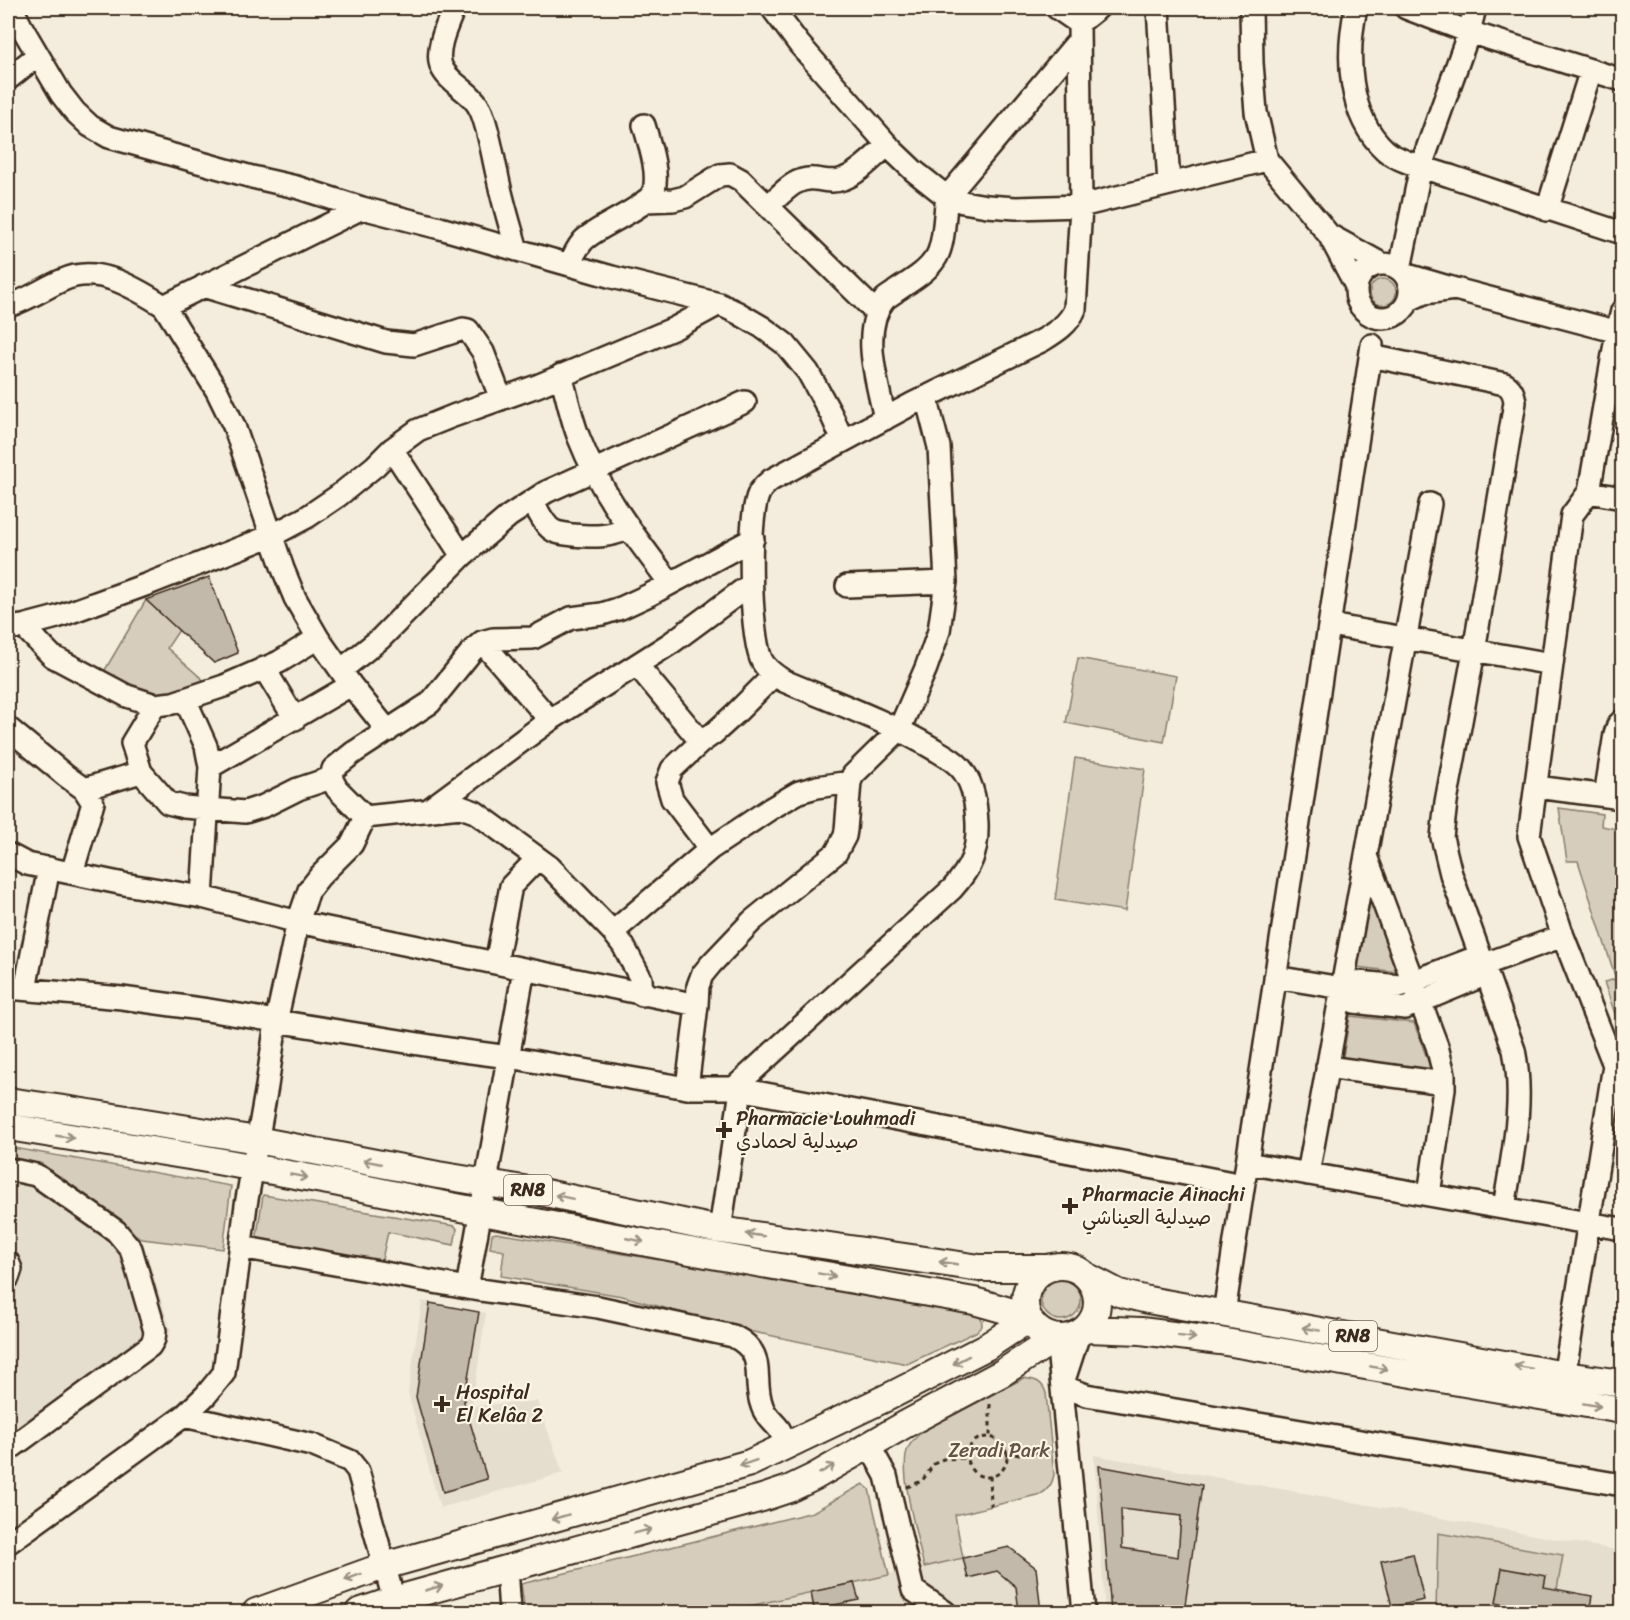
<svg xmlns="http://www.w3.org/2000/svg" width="1630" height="1620" viewBox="0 0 1630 1620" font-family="Sriracha,'Playpen Sans Arabic',sans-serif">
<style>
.built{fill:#e5ddce}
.green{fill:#d6cdbd;stroke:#887c6e;stroke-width:1.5}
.building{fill:#c3b9aa;stroke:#3b2a1e;stroke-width:1.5;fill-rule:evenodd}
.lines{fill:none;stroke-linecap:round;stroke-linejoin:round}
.minor-casing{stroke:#3b2a1e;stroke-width:26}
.major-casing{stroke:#3b2a1e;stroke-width:30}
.path{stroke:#3b2a1e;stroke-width:3;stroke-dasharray:4.5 4.5;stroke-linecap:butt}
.minor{stroke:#fcf5e5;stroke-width:21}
.major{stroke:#fcf5e5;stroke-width:26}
.oneway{stroke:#9c9082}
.poi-dot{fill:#3b2a1e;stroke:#fcf5e5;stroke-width:2}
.labels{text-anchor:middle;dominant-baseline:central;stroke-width:4.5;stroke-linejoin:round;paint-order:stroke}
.shield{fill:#fcf5e5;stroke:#75675a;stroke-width:1.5}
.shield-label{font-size:18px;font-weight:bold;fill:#3b2a1e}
.poi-label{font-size:20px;fill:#3b2a1e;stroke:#fcf5e5;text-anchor:start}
.park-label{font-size:20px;fill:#625346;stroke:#fcf5e5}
</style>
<rect width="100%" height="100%" fill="#f4eddd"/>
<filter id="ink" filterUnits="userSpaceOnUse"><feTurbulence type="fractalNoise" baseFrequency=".0167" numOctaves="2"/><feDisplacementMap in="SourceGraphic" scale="12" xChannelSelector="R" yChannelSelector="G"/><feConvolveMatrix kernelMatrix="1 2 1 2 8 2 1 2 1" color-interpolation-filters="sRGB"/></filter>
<g filter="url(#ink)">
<path class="built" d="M8,1159L33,1163L142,1239L171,1331L165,1345L8,1461Z
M422,1301L486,1313L472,1406L537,1401L563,1473L440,1508L408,1393Z
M1094,1455L1622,1551V1612H1105Z
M1009,1547L1036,1568L1041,1612H722Z"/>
<path class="green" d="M1370 292a13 13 0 1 1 26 0a13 13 0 1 1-26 0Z
M146,600L179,630L167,648L209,685L170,698L148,695L102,675Z
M1078,658L1176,676L1164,742L1066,723Z
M1075,758L1145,769L1125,911L1055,900Z
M1559,808L1602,814L1601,826L1622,830V1034L1604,982L1616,979L1578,861H1567Z
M1371,897L1398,972L1357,967Z
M1350,1016L1414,1023L1434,1077L1342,1062Z
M8,1147L231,1186L223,1249L142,1239L33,1163L8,1159Z
M263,1195L455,1226L457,1229L454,1245L388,1232L381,1264L256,1242Z
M496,1233L975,1312C981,1315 982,1319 982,1326L976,1332L907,1364L739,1329L622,1296L501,1276L504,1251L490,1248L492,1234Z
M1041 1300a20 20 0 1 1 40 0a20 20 0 1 1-40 0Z
M1024,1378C1036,1380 1042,1381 1046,1393L1054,1475C1052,1484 1049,1489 1041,1494L955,1515L963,1558L924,1567C918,1540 898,1471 908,1448C912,1440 917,1436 923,1431Z
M863,1484L869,1489L889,1575L722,1612H525L521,1584L813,1512Z
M1438,1533L1563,1555L1553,1612H1436Z"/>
<path class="building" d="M209,577L238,653L214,663L146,600Z
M430,1303L479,1312L464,1402L487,1479L443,1492L416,1397Z
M1099,1466L1202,1485L1184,1612H1111ZM1121,1509L1181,1516L1178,1557L1122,1548Z
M1009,1547L1036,1568L1041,1612H1019L1016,1587L997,1571L968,1578L963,1558Z
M1413,1554L1424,1600L1392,1607L1381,1561Z
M1502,1568L1546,1576L1544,1587L1592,1596L1589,1612H1544L1496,1603Z
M854,1583L859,1600L814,1609L811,1592Z"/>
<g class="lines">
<defs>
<path id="minor" d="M12,8L21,26L61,94L75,112L90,126L109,137L252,177L296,187L362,208L440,228L612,277L719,304L738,313L762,327L785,344L808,372L831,414L843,441
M454,8C448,23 435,49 441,66C449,85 473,91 481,111C489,130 492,153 497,174C502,200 510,225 517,250
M772,8L799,44L892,150L914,171L947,197L963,202L987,206L1016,208L1081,206L1267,160
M1057,8L1079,23L1098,8
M1158,8L1169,184
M1251,8L1252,63L1256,112L1267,160L1329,235L1356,286
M1356,8C1346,54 1347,115 1385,150C1398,162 1435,171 1453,177C1509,196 1566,215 1622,233
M1406,8L1469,32L1622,80
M8,79L38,55
M645,201L673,200L685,197L720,175L730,174L741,180L877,313
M768,206C782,194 795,176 815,179C826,180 833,183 843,179C860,173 874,156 888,145
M1547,210L1591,70
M1329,235L1380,263
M1356 291a27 27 0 1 1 54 0a27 27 0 1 1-54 0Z
M570,265C573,256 577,248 583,241C598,225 649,208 654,190C659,171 649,143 644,125
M1400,269L1421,166L1469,32L1475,8
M1404,274L1455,289L1424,293L1409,300
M203,286L386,342L414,345L463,329L468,330L483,352L501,399
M1455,289L1622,333
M8,306C28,300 44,288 63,280C98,264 135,288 164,306L362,208
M164,306L217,391L234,426L283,569L295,598L318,638L351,685L388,731
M1371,356L1505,384C1512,388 1514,394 1515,402L1474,651L1446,802L1442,837L1451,874L1514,1050C1525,1103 1512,1156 1504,1208
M561,375C567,396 571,418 579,438C600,492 635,537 670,583
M885,419C878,384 859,330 885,299C888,296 893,294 896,291C909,282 926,273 935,259C945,246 944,214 947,197L1079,40
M392,449L462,556
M1589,492L1622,498
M532,501C538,510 544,526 554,531C560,534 567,534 573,535C595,537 608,537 628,529
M847,586L946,582
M1330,625L1552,664
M23,626L52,656L127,696L155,705L173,703L224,686L279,662L318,638
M8,628L23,626L57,617L148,584L273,535L307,517L338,496L375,466L392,449L418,430L453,416L537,386L675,328L719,304
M482,642L550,720
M637,665L701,742
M264,668L295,719
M341,670L380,639L462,556L509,516L546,492L745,402
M185,699L206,746L210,767L202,897
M155,705L132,743L141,772L168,803L184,807L245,812L264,806L298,789L331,778
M8,728L66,776L84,789L93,803L72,873
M210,767L351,685
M1536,787L1622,798
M84,789L141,772
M1605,796L1615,734L1618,725L1622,721
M427,811L550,720L671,643L751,584
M365,817L461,807L475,812L550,867L613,932L623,945L641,979L642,995
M710,849L672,799L667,782L672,769L701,742L714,733L735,714L774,675
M8,854L27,864L124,884L202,897L298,922L697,1005L687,1088
M1366,856L1437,1046L1444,1074V1089L1429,1195
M613,932L710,849L770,809L799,792L817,787L850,782
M496,963L511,886L538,858
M1275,977L1342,988L1358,982L1400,986L1469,960L1485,964
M8,988L122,998L208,1010L456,1050L509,1057L687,1088H734L1243,1185
M1342,988L1354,1002L1405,1008L1475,979L1485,964L1563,936
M25,989L49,868
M697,1005L698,986L702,975L711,964L752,921L836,853L845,836L846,830L850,782L853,775L899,730L926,668L939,631L946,582L939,447L926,397
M1327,1067L1444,1083
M734,1088L952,889C971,868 978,852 977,823C976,805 974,786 963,771C956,761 944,755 934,749C887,721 834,702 784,681C775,675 765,669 761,659C750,632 747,518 759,493C762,487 766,484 771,480L912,404L1043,340C1056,332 1069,324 1075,309L1081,206L1079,23
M1247,1163L1622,1229
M8,1169L36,1175L116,1231L131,1249L155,1331L154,1339L150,1346L8,1450
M1308,1174L1430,504
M720,1230L741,1090
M241,1247L467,1288L598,1307L733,1336C769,1354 751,1376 762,1406C765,1416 773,1421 779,1429C782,1434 784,1441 787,1447
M8,1262L11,1269L8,1278
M467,1288L524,969
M1224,1313L1372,345
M1057,1338L1084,1612
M1065,1377L1079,1334
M1062,1386L1086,1395L1622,1485
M1562,1390L1614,1065L1563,936L1529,836L1572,515L1589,492L1617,332L1622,311
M184,1416L312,1445L350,1461L358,1471L394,1600
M869,1445L886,1476L913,1590L945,1612
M8,1543L184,1416L206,1395L224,1373L246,1205L267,1086L276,1022L298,922L309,890L320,876L352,844L365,817L337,789L331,778L333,769L353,753L430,703L472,651L482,642L493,639L533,638L571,618L602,614L621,608L649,595L753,539
M507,1568L510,1612"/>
<path id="major" d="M8,1101L71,1110L257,1140L438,1175L541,1192L720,1230L980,1268H1048
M8,1127L195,1157L339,1183L435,1203L717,1256L974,1301L1027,1316
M1025 1302a36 36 0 1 1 72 0a36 36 0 1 1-72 0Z
M1088,1277L1119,1293L1148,1300L1565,1375L1622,1383
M1087,1329L1141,1331L1220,1341L1622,1410
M256,1612L384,1566L750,1463L892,1395L986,1347L1029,1319
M359,1612L394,1600L762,1498L789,1489L814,1477L906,1424L1002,1373L1056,1338"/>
</defs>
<use href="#minor" class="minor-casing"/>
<use href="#major" class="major-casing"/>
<path class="path" d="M990,1404V1438
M967 1457a20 20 0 1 1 40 0a20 20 0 1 1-40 0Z
M1006,1455L1050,1452
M990,1476L991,1506
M907,1487L922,1481L934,1464L943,1459L967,1458"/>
<use href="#minor" class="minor"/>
<use href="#major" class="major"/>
</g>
<defs><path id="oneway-shaft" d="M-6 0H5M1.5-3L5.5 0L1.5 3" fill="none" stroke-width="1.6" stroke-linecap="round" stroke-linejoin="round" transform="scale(1.5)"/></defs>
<g class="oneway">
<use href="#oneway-shaft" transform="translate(65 1137) rotate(8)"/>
<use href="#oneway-shaft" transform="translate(372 1162) rotate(-169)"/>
<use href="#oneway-shaft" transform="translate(299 1176) rotate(10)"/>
<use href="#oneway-shaft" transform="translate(564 1197) rotate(-168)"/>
<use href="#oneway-shaft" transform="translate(755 1235) rotate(-172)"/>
<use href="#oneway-shaft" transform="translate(635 1240) rotate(11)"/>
<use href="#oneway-shaft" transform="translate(948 1263) rotate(-172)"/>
<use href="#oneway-shaft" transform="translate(827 1275) rotate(10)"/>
<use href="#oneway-shaft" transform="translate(1311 1329) rotate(-170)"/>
<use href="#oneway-shaft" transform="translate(1187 1337) rotate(7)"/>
<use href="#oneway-shaft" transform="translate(961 1360) rotate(153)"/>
<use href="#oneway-shaft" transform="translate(1523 1367) rotate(-170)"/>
<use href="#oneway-shaft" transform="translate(1379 1368) rotate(10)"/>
<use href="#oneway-shaft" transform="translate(1592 1405) rotate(10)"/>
<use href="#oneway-shaft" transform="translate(748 1463) rotate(161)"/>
<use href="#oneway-shaft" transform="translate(827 1469) rotate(-30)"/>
<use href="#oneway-shaft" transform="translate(560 1517) rotate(164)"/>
<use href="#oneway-shaft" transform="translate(643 1531) rotate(-15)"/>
<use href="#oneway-shaft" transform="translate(353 1577) rotate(160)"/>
<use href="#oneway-shaft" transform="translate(434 1588) rotate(-16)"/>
</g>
</g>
<g class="poi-dot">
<path d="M721 1121h6v6h6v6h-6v6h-6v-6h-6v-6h6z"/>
<path d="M1067 1197h6v6h6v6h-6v6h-6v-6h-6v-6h6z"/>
<path d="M439 1395h6v6h6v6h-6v6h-6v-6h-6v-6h6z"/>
</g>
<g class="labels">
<g class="shield">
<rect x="504" y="1175" width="48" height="30" rx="4.5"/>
<rect x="1329" y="1321" width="48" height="30" rx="4.5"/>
</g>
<g class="shield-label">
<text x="528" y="1190">RN8</text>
<text x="1353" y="1336">RN8</text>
</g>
<g class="poi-label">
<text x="736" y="1118">Pharmacie Louhmadi<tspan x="736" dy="23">صيدلية لحمادي</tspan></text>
<text x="1082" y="1194">Pharmacie Ainachi<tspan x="1082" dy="23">صيدلية العيناشي</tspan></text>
<text x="456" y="1392">Hospital<tspan x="456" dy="23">El Kelâa 2</tspan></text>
</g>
<g class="park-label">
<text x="999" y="1450">Zeradi Park</text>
</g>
</g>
<rect width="1630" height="1620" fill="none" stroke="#fcf5e5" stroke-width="30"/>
<rect x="15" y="15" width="1600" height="1590" fill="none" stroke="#3b2a1e" stroke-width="2" filter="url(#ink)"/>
</svg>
